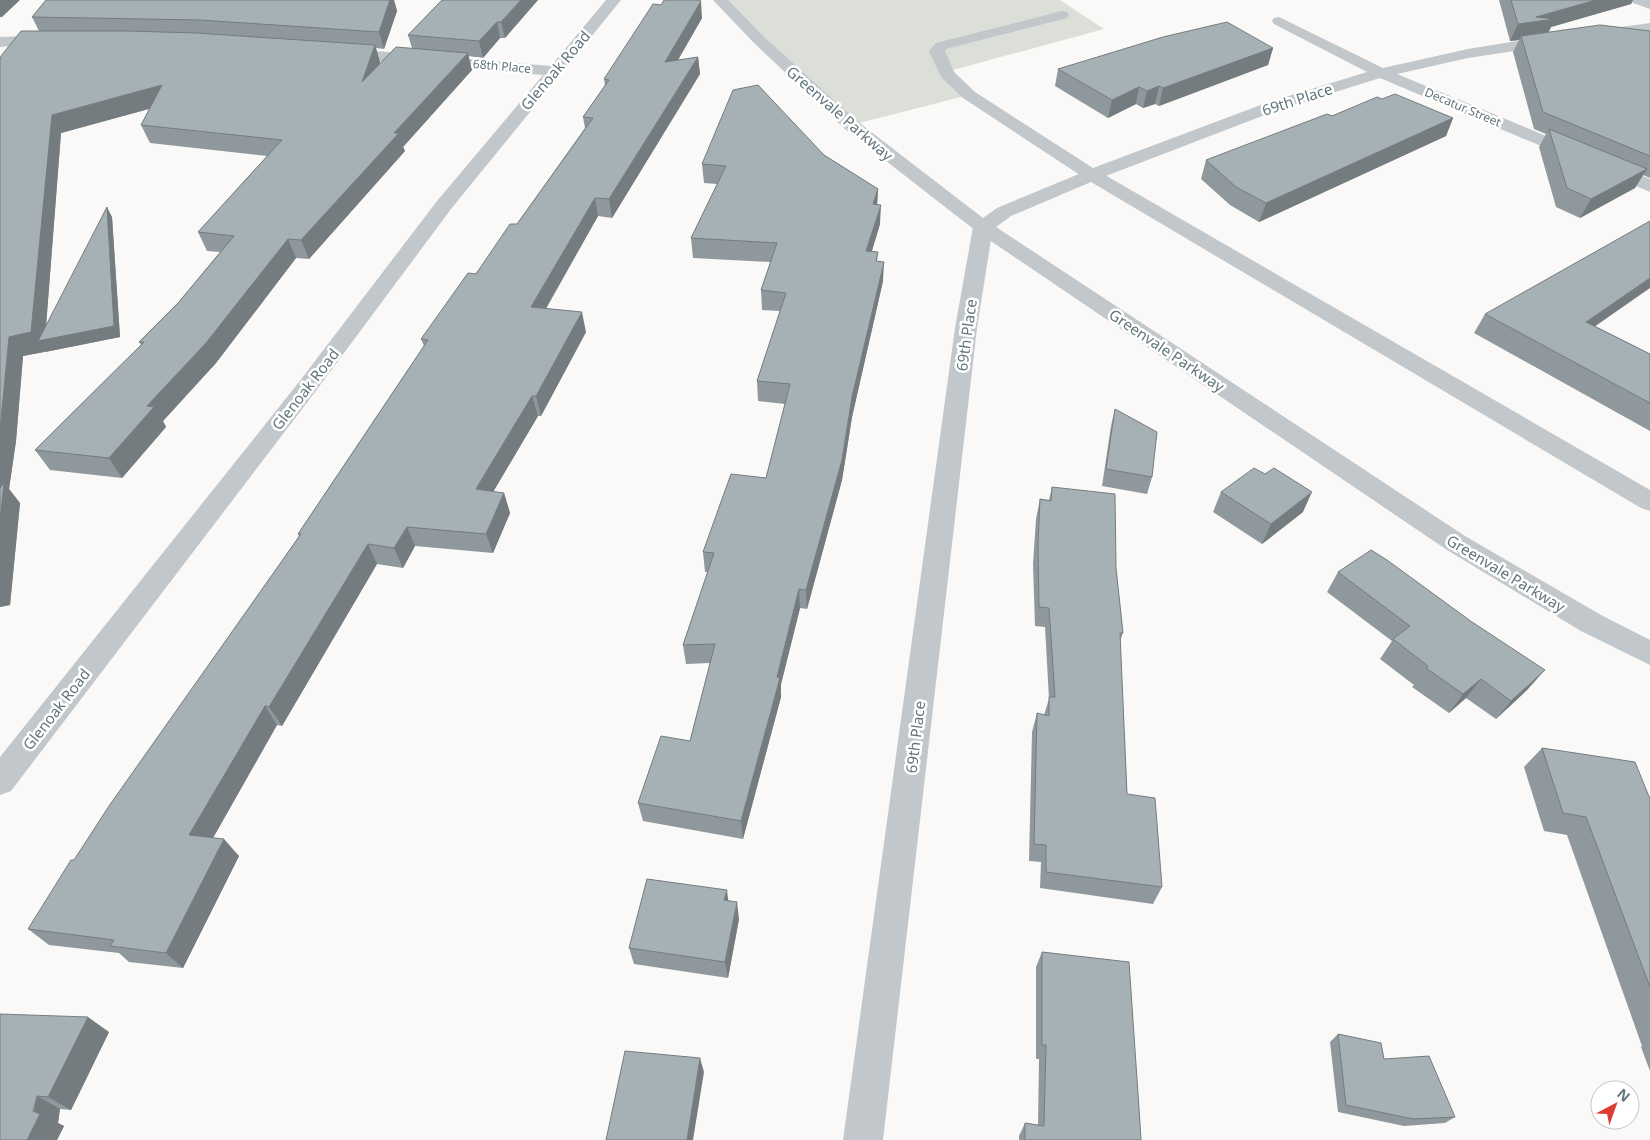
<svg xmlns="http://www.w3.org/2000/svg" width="1650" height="1140" viewBox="0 0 1650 1140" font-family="'Noto Sans',sans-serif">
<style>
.green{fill:#dbdfd7}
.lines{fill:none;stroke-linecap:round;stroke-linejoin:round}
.minor{fill:#c1c7ca;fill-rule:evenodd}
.tertiary{fill:#c1c7ca;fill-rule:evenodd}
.wall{fill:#8f989c}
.shaded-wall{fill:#747c7f}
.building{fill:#a6b1b5;stroke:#747c7f}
.labels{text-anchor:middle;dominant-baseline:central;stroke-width:5;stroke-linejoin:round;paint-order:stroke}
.far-street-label{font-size:12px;fill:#61757c;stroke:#fff}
.street-label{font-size:15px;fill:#61757c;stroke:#fff}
</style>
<rect width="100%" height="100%" fill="#faf9f8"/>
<path class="green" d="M720,0H1060L1104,29L953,70L969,95L851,125Z"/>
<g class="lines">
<path class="minor" d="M606,0H621L451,209L315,392L11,791L0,795V757L299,382L437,201L543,75L341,58L336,56L333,53L336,50L341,48L551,66Z
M1631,0H1650V9L1633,3Z
M1062,11L1067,12L1069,15L1067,18L946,49L945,51L954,72L975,92L1093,168L1266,103L1367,72L1274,24L1272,21L1274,18L1279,17L1383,68L1468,49L1554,35L1559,37L1562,40L1559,43L1554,45L1468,58L1397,74L1650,179V192L1380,78L1278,110L1098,179L1092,180L1086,179L963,98L941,77L929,51L936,43Z
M1650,23V31L1599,38L1594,37L1592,34L1594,31L1599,30Z
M51,35L56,37L59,40L56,43L0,47V37Z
M983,221L990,223L993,227L977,328L883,1140H843L955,328L973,227L976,223Z"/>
<path class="tertiary" d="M713,0H728L764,37L857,121L983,218L997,208L1086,171L1092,170L1098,171L1650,490V511L1641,508L1091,182L1011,216L996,227L1465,536L1601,615L1650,640V665L1581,631L1447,550L976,231L845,129L754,43Z"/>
</g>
<path class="wall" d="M46,0H394L397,11L384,49L376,48L380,62L379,64L412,48L408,35L442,0H538L505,38H500L483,58L468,56L472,70L403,147L405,151L309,259L296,258L216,363L163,421L166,427L122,478L50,470L35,450L141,345L139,342L178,303L220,252L207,251L198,232L267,156L150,143L141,125L149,109L61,133L46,325L112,217L120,337L45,352L44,351V352L23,356L16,441L9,489L20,503L10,605L0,607V61L39,31L32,17Z
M1499,0H1633L1631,4L1551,27L1548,32L1650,31V178L1643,175L1635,188L1580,218L1556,207L1539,147L1546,134L1534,129L1513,52L1519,40L1510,41Z
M702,18L678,60L698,57L700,74L612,218L598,216L546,309L586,332L541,416H538L493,492L504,493L510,513L493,553L415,546L403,568L377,564L282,726L277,725L213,838L239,856L183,968L129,962L119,953L49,945L28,929L74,860L299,536L298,534L424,346L421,339L517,224L585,128L583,117L605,85L604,79Z
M1273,48L1268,65L1159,106L1155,104L1143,108L1136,104L1108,118L1055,86L1058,69Z
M1382,99L1453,118L1446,136L1259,222L1230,205L1201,179L1206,160Z
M824,155L878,189L877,205L880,224L872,251L878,252L877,261L883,281L852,417L842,480L807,609L800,608L781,684V697L743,839L643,821L638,803L690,741L710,663L686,664L683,645L708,572H705L703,552L766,478L785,404L758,401L757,381L780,311L762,310L761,290L771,262L693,258L691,238L717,184L704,183L702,164Z
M1485,314L1595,326L1650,354V431L1474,333Z
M1115,409L1152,477L1147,494L1102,486L1111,426Z
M1052,487L1116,568L1123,633L1120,641L1127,794L1162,887L1153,904L1040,888L1041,862L1029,861L1032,732L1037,713L1044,715L1049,699L1045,627L1035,626L1033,564L1036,519L1040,499L1049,500Z
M1221,492L1303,512L1262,544L1213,512Z
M1338,572L1528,689L1496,719L1466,698L1449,713L1412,687L1414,685L1380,659L1392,641L1327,592Z
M1542,748L1650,799V1071L1641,1047L1642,1046L1567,835L1544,831L1524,767Z
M728,901L739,919L728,978L634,964L629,948Z
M1042,952L1141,1140H1019V1136L1025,1123L1038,1125L1039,1059H1036V967Z
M0,1014L109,1032L71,1110L60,1109L58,1123L64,1126L57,1140Z
M1338,1034L1384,1059L1455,1117L1445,1123L1404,1126L1338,1112L1330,1042Z"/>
<path class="shaded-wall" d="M0,0H20L2,17H0Z
M390,0H394L397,11L384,49L379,32Z
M521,0H538L505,38L501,22Z
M1596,0H1633L1631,4L1551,27L1547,36H1521L1519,40L1510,41L1518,24L1536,17Z
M701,1L702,18L667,79L665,62Z
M497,22L500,38L483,58L479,41Z
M375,45L380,62L367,99L362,82Z
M1273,48L1268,65L1159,106L1163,88Z
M468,53L472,70L403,147L405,151L309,259L301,240L394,133Z
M698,57L700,74L612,218L609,199Z
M162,85L170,103L61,133L45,340L107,207L112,217L120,337L45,352L44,351V352L23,356L16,441L9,489L20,503L10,605L0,607V430L9,337L52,115Z
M1159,86L1155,104L1143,108L1147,91Z
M1139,87L1136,104L1108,118L1112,100Z
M1453,118L1446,136L1259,222L1266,203Z
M1647,169L1635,188L1580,218L1591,199Z
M878,189L877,208L873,204Z
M595,198L598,216L535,327L531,307Z
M881,205L880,224L866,270V251Z
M288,239L296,258L216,363L163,421L166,427L122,478L109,458L147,406Z
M884,262L883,281L852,417L842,480L807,609L806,590Z
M1650,278V288L1574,341L1586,322Z
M582,312L586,332L541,416L536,396Z
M532,396L538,416L483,509L476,489Z
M1312,492L1303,512L1262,544L1271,524Z
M504,493L510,513L493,553L486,534Z
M407,527L415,546L403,568L394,548Z
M368,544L377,564L282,726L269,707Z
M799,589L800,608L781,684V697L743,839L741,821Z
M1545,670L1528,689L1496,719L1511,701Z
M1481,679L1466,698L1449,713L1463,694Z
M265,706L277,725L205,852L189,835Z
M224,839L239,856L183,968L166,953Z
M727,890L729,907L724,900Z
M737,902L739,919L728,978L725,962Z
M88,1017L109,1032L71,1110L48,1097Z
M700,1058L704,1072L693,1140H687Z
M37,1096L60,1109L58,1123L64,1126L57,1140H27Z"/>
<path class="building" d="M46,0H390L379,32L200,20L32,17Z
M442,0H521L501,22H497L479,41L408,35Z
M664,0H698L701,1L665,62L698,57L609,199L595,198L531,307L582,312L536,396H532L476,489L504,493L486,534L407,527L394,548L368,544L269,707L265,706L189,835L224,839L166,953L110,946L114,940L28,929L71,860H74L109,806L301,534H298L428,340L421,339L468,273L476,274L510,224H517L593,118L583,117L609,80L604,79L653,4L661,5Z
M1511,0H1596L1536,17L1555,19L1518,24Z
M1227,22L1273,48L1163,88L1159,86L1147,91L1139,87L1112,100L1058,69L1163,37Z
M1600,25L1650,31V156L1543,112L1521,36Z
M21,31H128L196,33L375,45L362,82L396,47L468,53L394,133H399L301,240L288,239L206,343L147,406L154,407L109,458L35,450L144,342H139L178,303L234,236L198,232L282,140L141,125L162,85L52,115L31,332L9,337L0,430V61L1,56Z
M758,85L824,155L878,189L873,204L881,205L866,251L878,252L876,261L884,262L852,397L842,460L806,590L799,589L777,677L780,678L741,821L638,803L661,736L690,741L715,644L683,645L714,553L703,552L731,474L766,478L790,384L757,381L786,293L761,290L777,243L691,238L726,166L702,164L733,90Z
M1395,94L1453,118L1266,203L1236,187L1206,160L1327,114L1332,116L1377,97L1382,99Z
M1549,129L1647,169L1591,199L1567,188Z
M107,207L114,326L38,341Z
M1650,221V278L1586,322L1650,354V403L1485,314Z
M1115,409L1157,432L1152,477L1106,469Z
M1254,468L1265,474L1274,468L1312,492L1271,524L1221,492Z
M4,483L0,521V488Z
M1052,487L1115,494L1116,568L1123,633H1120L1127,794L1155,798L1162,887L1046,872V845L1034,844L1037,713L1049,716V697H1055L1049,608L1039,607L1038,544L1040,499L1051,501Z
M1371,550L1387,560L1472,622L1545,670L1511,701L1481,679L1463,694L1426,668L1428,666L1393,639L1410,626L1338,572Z
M1542,748L1635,762L1650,799V987L1586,817L1563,813Z
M647,879L727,890L724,900L737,902L725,962L629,948Z
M1042,952L1129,962L1140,1123L1141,1140H1025V1123L1044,1126L1046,1045H1042Z
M0,1014L88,1017L48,1097L37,1096L33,1111L40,1114L27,1140H0Z
M1338,1034L1381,1043L1384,1059L1429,1056L1455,1117L1413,1119L1346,1105Z
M625,1051L700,1058L687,1140H606Z"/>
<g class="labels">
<g class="far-street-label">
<text transform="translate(502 66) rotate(5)">68th Place</text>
<text transform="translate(1463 107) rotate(23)">Decatur Street</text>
</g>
<g class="street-label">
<text transform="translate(555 70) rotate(-50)">Glenoak Road</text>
<text transform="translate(1297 99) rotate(-18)">69th Place</text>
<text transform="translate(840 113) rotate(41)">Greenvale Parkway</text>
<text transform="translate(966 335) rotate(-82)">69th Place</text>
<text transform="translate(1167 350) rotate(34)">Greenvale Parkway</text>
<text transform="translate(305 389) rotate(-52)">Glenoak Road</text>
<text transform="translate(1506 573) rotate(31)">Greenvale Parkway</text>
<text transform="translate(56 709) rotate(-52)">Glenoak Road</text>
<text transform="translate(915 737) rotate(-83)">69th Place</text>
</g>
</g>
<g transform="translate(1615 1105) rotate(41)"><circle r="24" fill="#ffffff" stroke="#c0c8cb"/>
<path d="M0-4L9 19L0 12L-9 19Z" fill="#de3b33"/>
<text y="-8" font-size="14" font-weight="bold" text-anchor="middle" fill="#61757c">N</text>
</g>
</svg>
